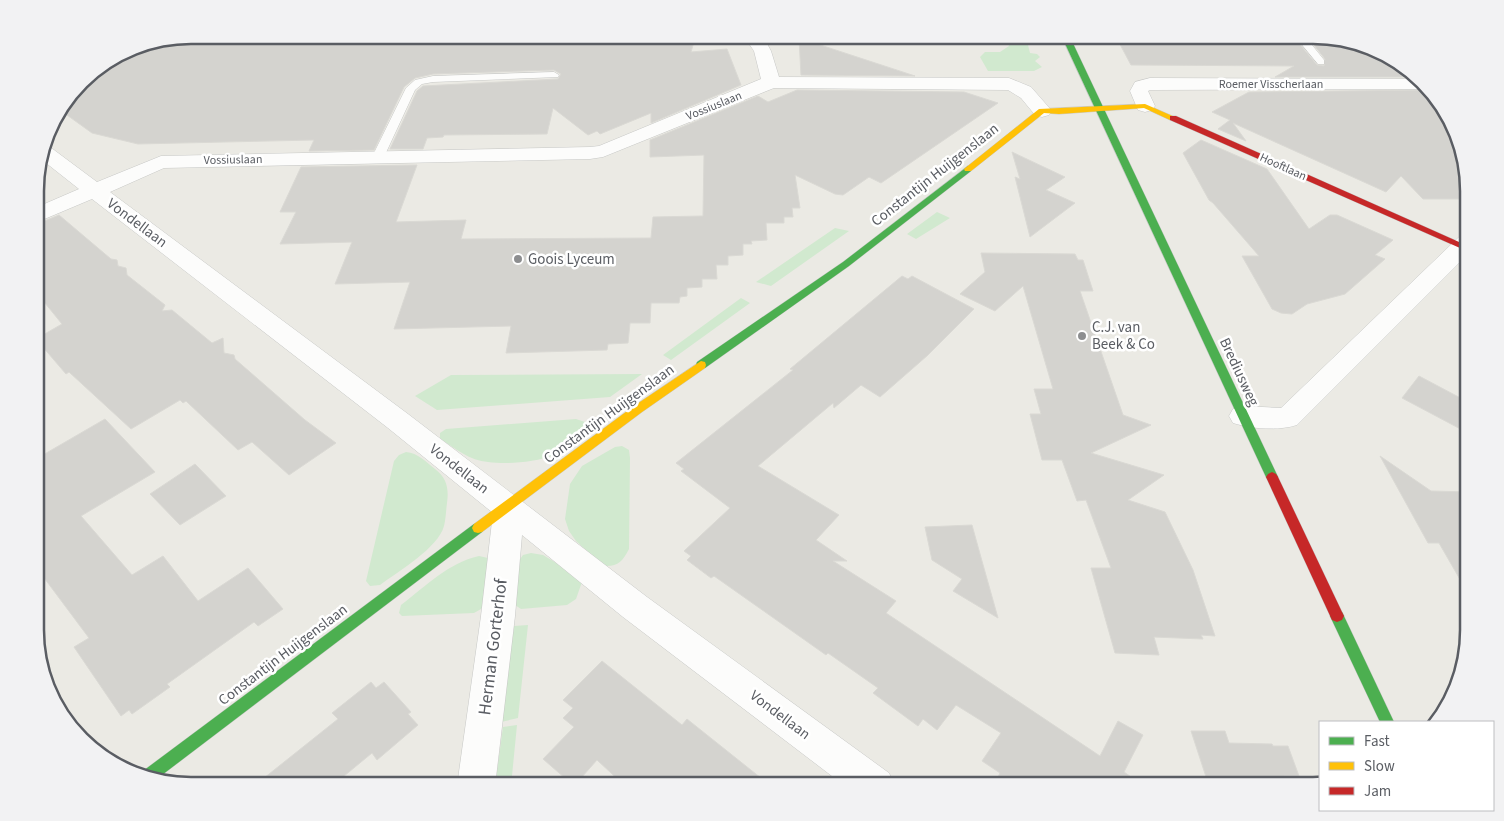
<svg xmlns="http://www.w3.org/2000/svg" width="1504" height="821" viewBox="0 0 1504 821" font-family="'Source Sans 3',sans-serif">
<style>
.green{fill:#d1e9cf}
.building{fill:#d4d3cf;stroke:#dad9d4}
.lines{fill:none;stroke-linecap:round;stroke-linejoin:round}
.lane-casing{stroke:#c7c8c6;stroke-width:1}
.street-casing{stroke:#c7c8c6;stroke-width:1}
.fast-casing{stroke:#c8c9c8;stroke-width:1}
.slow-casing{stroke:#c8c9c8;stroke-width:1}
.jam-casing{stroke:#c8c9c8;stroke-width:1}
.lane{fill:#fcfcfb;fill-rule:evenodd}
.street{fill:#fcfcfb;fill-rule:evenodd}
.fast{fill:#4caf50;fill-rule:evenodd}
.slow{fill:#ffc107;fill-rule:evenodd}
.jam{fill:#c62828;fill-rule:evenodd}
.poi-dot{fill:#8d8e90;stroke:#fff;stroke-width:2}
.labels{text-anchor:middle;dominant-baseline:central;stroke-width:5;stroke-linejoin:round;paint-order:stroke}
.far-street-label{font-size:12px;fill:#5a5d63;stroke:#fff}
.street-label{font-size:15px;fill:#5a5d63;stroke:#fff}
.poi-label{font-size:15px;fill:#5a5d63;stroke:#fff;text-anchor:start}
.near-street-label{font-size:18px;fill:#5a5d63;stroke:#fff}
.rim{fill:none;stroke:#5a5d63;stroke-width:2.5}
</style>
<rect width="100%" height="100%" fill="#ebeae4"/>
<path class="green" d="M1006,36H1023L1030,39L1031,42L1028,45L1030,53L1037,54L1040,57L1035,61L1042,67L1034,71H988L980,57L985,52H1000L1009,46Z
M937,212L950,218L916,239L907,234Z
M835,228L849,231L771,286L756,282Z
M741,298L750,303L671,360L663,355Z
M642,374L610,397L437,410L415,396L451,375Z
M576,419L585,422L588,427C574,459 520,466 488,462C470,461 455,448 440,439V433L446,429Z
M622,446L629,450L630,458L629,549C622,562 618,567 603,566L576,541L569,531L565,519L570,484L582,466L615,447Z
M406,452C418,453 426,462 435,469C447,478 449,489 447,503C446,510 446,518 444,526C438,548 399,571 380,585L370,586L366,581L394,461L399,455Z
M531,553L543,555L583,579L576,599L567,605L521,609L515,605L518,562L523,555Z
M479,556L488,558L484,604L481,609L474,613L402,616L399,613L401,605C426,586 448,563 479,556Z
M528,625L518,718L501,722L514,626Z
M517,725L511,786H495L503,727Z"/>
<path class="building" d="M190,35H696L691,52L727,49L741,85L651,123V113L600,134L597,131L588,135L553,108L547,134L444,135L443,137L427,138L423,149H390L417,91L423,86L558,79L561,74L554,70L433,74L415,78L404,87L374,150L309,151L314,140L138,144L92,133L60,110L79,85L82,86L99,67L126,50H148L154,42Z
M1115,35H1292L1317,65L1324,66L1325,59L1306,35H1314L1383,51L1412,77H1275L1294,66L1131,65Z
M799,38L915,76L801,75Z
M797,90L964,92L998,103L881,183L869,177L843,195L835,194L795,175L800,208H792L793,217H784V223H766L767,240L751,241L752,244H743V255L728,256V265H716L717,279H702V287L687,288V296L680,297L679,303H651L650,323H630L628,343L608,344L607,350L506,353L511,326L394,329L410,282L335,284L352,242L280,244L296,212H280L301,167L417,165L396,222L466,220L461,239L651,238L653,217L703,216L704,155L650,157V140L758,96L768,102Z
M1427,90L1443,104L1468,170V199H1423L1401,176L1386,192L1233,123L1246,141L1218,129L1230,120L1212,112L1249,92Z
M1201,140L1267,169L1309,229L1330,215H1337L1393,240L1375,255L1385,259L1345,294L1307,304L1292,314L1281,313L1272,309L1242,256H1259L1213,203L1209,200L1183,153Z
M1012,152L1065,177L1046,190L1075,203L1030,237L1015,177L1020,179Z
M59,215L111,259L117,260L118,266L126,268L127,275L165,305L162,311L172,310L212,343L223,338L224,353L234,355L235,359L305,420L336,443L289,475L252,442L238,450L186,401L183,403L180,400L131,429L69,372L66,374L36,339L62,324L36,292L35,225Z
M981,253L1075,254L1078,260H1083L1093,291H1080L1123,415L1151,425L1091,453L1164,475L1128,500L1165,512L1193,570L1215,636L1201,635L1203,639L1154,637L1159,655L1115,653L1091,568H1111L1086,500L1077,501L1062,460H1042L1030,414H1041L1034,389H1053L1023,286L995,311L960,294L985,272Z
M902,276L908,279L912,276L974,309L928,355L880,397L861,385L834,408L833,403L758,466L839,515L816,540L847,561H833L896,601L886,613L1100,756L1118,721L1143,735L1124,772L1144,786H994L1000,773L982,761L1001,733L956,705L937,730L923,719L918,726L873,693L878,688L828,653L826,655L714,576L711,578L687,560L691,556L684,551L730,508L681,471L684,469L676,463L793,370L790,369Z
M1419,376L1468,402V433L1402,398Z
M105,419L155,472L81,516L132,575L163,556L198,601L248,568L283,609L258,626L254,622L167,684L170,687L132,714L129,710L121,716L74,647L89,638L36,567V459Z
M1380,456L1431,491L1469,492V595L1439,543H1428Z
M195,464L226,496L180,525L150,494Z
M972,525L980,554L998,618L953,591L962,579L932,560L925,527Z
M602,661L682,725L687,719L771,786H625L597,760L574,786L543,759L574,727L563,718L573,708L563,700Z
M371,682L376,688L384,682L411,712L408,714L418,725L377,760L372,753L332,786H254L338,719L332,713Z
M1191,731H1225L1229,743L1272,744L1273,746H1288L1299,776H1284L1288,786H1209Z"/>
<g class="lines">
<defs>
<path id="lane" d="M1294,35H1304L1324,60V64H1318Z
M554,72L559,75L558,77L433,82L422,84L415,90L384,157L378,160L372,157L406,88L415,80L433,76Z"/>
<path id="street" d="M743,35L763,36L771,51L779,77L1009,78L1031,87L1052,111L1049,115L1042,117L1035,115L1021,98L1008,90L774,88L603,157L590,159L164,168L110,192L408,414L647,597L889,773L895,786H845L623,617L522,535L515,616L495,786H457L481,616L493,513L388,428L92,199L35,223V208L79,189L41,159L45,145L50,147L97,182L161,156L590,147L599,146L761,79L754,51Z
M1150,78L1415,79L1426,89L1150,90L1148,91L1155,106L1152,110L1145,112L1138,110L1130,91L1135,82Z
M1468,234V254L1297,425C1278,431 1252,429 1233,423L1229,416L1233,409L1243,406L1281,408L1460,236Z"/>
<path id="fast" d="M1061,35H1069L1278,477L1276,480H1268L1266,477Z
M968,166L971,167V171L849,266L705,368H697L696,365L697,362L843,262Z
M478,523L482,524L484,528L482,532L158,778L141,774L143,771L474,524Z
M1337,610L1342,612L1394,722H1380L1330,616L1332,612Z"/>
<path id="slow" d="M1145,104L1177,118L1170,120L1144,108L1059,114L1044,113L971,171H965L964,169L1039,109Z
M701,361L705,362L706,365L705,368L642,412L482,532L478,533L474,532L472,528L474,524L634,406Z"/>
<path id="jam" d="M1170,116H1176L1468,246L1466,248H1460L1170,120Z
M1272,472L1276,474L1278,477L1342,612L1344,616L1342,620L1337,622L1332,620L1266,477L1268,474Z"/>
</defs>
<use href="#lane" class="lane-casing"/>
<use href="#street" class="street-casing"/>
<use href="#fast" class="fast-casing"/>
<use href="#slow" class="slow-casing"/>
<use href="#jam" class="jam-casing"/>
<use href="#lane" class="lane"/>
<use href="#street" class="street"/>
<use href="#fast" class="fast"/>
<use href="#slow" class="slow"/>
<use href="#jam" class="jam"/>
</g>
<g class="poi-dot">
<circle cx="518" cy="259" r="5"/>
<circle cx="1082" cy="336" r="5"/>
</g>
<g class="labels">
<g class="far-street-label">
<text x="1271" y="84">Roemer Visscherlaan</text>
<text transform="translate(714 106) rotate(-22)">Vossiuslaan</text>
<text transform="translate(233 160) rotate(-1)">Vossiuslaan</text>
<text transform="translate(1283 167) rotate(24)">Hooftlaan</text>
</g>
<g class="street-label">
<text transform="translate(935 175) rotate(-38)">Constantijn Huijgenslaan</text>
<text transform="translate(137 223) rotate(37)">Vondellaan</text>
<text transform="translate(1239 372) rotate(65)">Brediusweg</text>
<text transform="translate(609 414) rotate(-36)">Constantijn Huijgenslaan</text>
<text transform="translate(459 469) rotate(38)">Vondellaan</text>
<text transform="translate(283 655) rotate(-37)">Constantijn Huijgenslaan</text>
<text transform="translate(780 715) rotate(37)">Vondellaan</text>
</g>
<g class="poi-label">
<text x="528" y="259">Goois Lyceum</text>
<text x="1092" y="327">C.J. van<tspan x="1092" dy="17">Beek &amp; Co</tspan></text>
</g>
<g class="near-street-label">
<text transform="translate(493 647) rotate(-83)">Herman Gorterhof</text>
</g>
</g>
<path d="M0 0H1504V821H0ZM191 44H1313A147 147 0 0 1 1460 191V630A147 147 0 0 1 1313 777H191A147 147 0 0 1 44 630V191A147 147 0 0 1 191 44Z" fill="#f2f2f3" fill-rule="evenodd"/>
<path class="rim" d="M191 44H1313A147 147 0 0 1 1460 191V630A147 147 0 0 1 1313 777H191A147 147 0 0 1 44 630V191A147 147 0 0 1 191 44Z"/>
<rect x="1319" y="721" width="175" height="90" fill="#ffffff" stroke="#bdbec1"/>
<rect x="1329" y="737" width="25" height="8" fill="#4caf50" stroke="#bdbec1"/>
<text x="1364" y="746" font-size="15" fill="#5a5d63">Fast</text>
<rect x="1329" y="762" width="25" height="8" fill="#ffc107" stroke="#bdbec1"/>
<text x="1364" y="771" font-size="15" fill="#5a5d63">Slow</text>
<rect x="1329" y="787" width="25" height="8" fill="#c62828" stroke="#bdbec1"/>
<text x="1364" y="796" font-size="15" fill="#5a5d63">Jam</text>
</svg>
